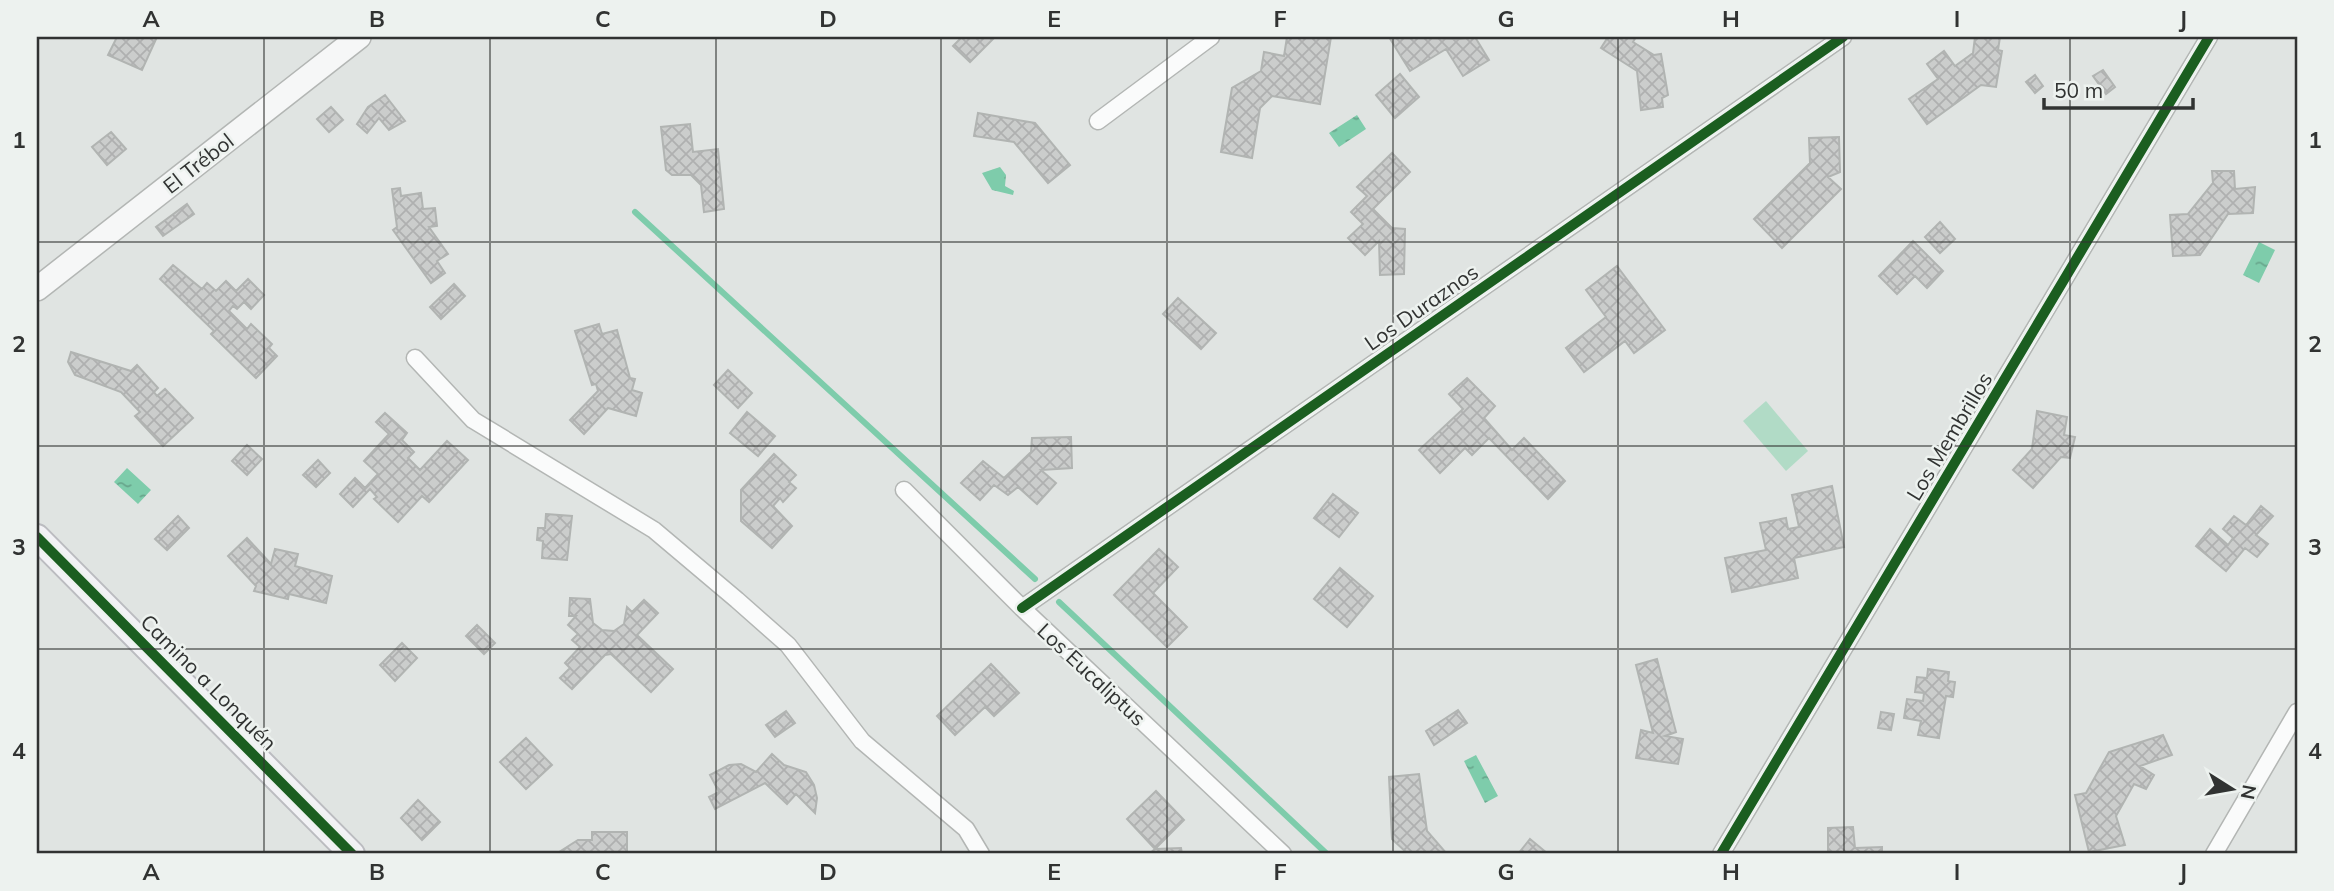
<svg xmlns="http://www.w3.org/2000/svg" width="2334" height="891" viewBox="0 0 2334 891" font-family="Mulish,sans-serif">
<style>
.green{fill:#b1dbc6}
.water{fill:url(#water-ripples)}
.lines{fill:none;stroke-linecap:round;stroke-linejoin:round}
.stream{stroke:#7eccab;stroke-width:6}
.building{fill:url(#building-cross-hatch);stroke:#b1b4b2;stroke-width:2}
.minor-casing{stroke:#b3b6b4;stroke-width:19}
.secondary-casing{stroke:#b3b6b4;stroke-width:26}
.primary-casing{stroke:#bbbcc0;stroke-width:28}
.minor{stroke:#fafbfb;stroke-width:16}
.secondary{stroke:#f6f7f7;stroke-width:23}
.primary{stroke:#f2f2f5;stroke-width:24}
.cycleway-casing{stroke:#edf2ef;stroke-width:15}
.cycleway{stroke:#1b5e20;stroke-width:10}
.grid{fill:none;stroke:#313332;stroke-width:2;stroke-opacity:0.55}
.labels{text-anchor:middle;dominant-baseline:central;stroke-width:5;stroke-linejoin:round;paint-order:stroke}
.street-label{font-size:21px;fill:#313332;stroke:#edf2ef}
.neatline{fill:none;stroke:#313332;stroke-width:2.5}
.grid-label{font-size:23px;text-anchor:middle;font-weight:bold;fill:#313332}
</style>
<defs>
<pattern id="water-ripples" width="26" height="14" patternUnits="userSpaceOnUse" patternTransform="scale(1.75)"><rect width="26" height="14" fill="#7eccab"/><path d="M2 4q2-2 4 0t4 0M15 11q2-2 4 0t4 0" fill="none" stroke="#68a68c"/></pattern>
<pattern id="building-cross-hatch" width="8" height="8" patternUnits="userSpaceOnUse" patternTransform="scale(1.75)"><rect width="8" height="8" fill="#cbcdcc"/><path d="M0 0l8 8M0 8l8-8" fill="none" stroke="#afb0b0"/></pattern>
</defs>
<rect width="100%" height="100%" fill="#e0e4e2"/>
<path class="green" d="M1766,401L1808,451L1786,471L1743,421Z"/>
<path class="water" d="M1357,115L1366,129L1339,147L1329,133Z
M1000,167L1006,175L1005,186L1014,191L1013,195L992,190L982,173Z
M2259,242L2275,250L2259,283L2243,275Z
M127,468L151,490L138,504L114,482Z
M1476,755L1498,796L1485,803L1464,761Z"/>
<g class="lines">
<path class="stream" d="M635,212L1035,579
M1059,602L1327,854"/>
</g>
<path class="building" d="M117,37H157L142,70L108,55Z
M962,37H995L970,62L953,46Z
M1287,37H1331L1320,104L1272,96L1260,108L1252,158L1221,152L1232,88L1261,71L1264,52L1284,56Z
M1389,37L1459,39L1475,37L1489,60L1463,76L1446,49L1410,71Z
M1608,37H1636L1633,42L1654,55L1661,54L1668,95L1662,98L1663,107L1641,110L1637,71L1601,48Z
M1975,37H2000L1998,50L2002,51L1996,87L1981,85L1927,124L1909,99L1938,79L1927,64L1944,51L1955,66L1973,53Z
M2103,70L2115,87L2106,94L2093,76Z
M1400,74L1419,97L1395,118L1376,95Z
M2035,75L2043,86L2035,93L2026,82Z
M385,95L405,121L389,130L379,118L367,133L357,124L368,107Z
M331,107L343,120L329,132L317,119Z
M978,113L1035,123L1070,165L1048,183L1014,142L974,136Z
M690,124L693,152L718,149L724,209L704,212L701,185L691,175H672L666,170L661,127Z
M111,132L126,149L107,165L92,147Z
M1839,137L1840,172L1828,177L1841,189L1782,248L1754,219L1810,163L1809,138Z
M1392,153L1410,172L1373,209L1392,228L1405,229L1404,274L1380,275L1379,241L1365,255L1348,238L1363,224L1351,212L1367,196L1357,187Z
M2212,171H2234L2235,189L2255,187L2253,213L2228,214L2200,255L2173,256L2170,215L2188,214L2213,183Z
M400,188L401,196L421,193L423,209L435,208L437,226L429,227L448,254L437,261L445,273L431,283L393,230L397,227L392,189Z
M187,204L194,214L163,236L156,227Z
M1940,222L1955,239L1940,253L1925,237Z
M1913,241L1943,271L1927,288L1915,276L1897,294L1879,276Z
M173,265L202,289L207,283L216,291L226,281L236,291L248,279L264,295L251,309L244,302L237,309L233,306L229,311L247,329L251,324L272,344L269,348L277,356L256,378L211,334L214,331L160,279Z
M1617,266L1665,330L1634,353L1625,341L1584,372L1566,348L1606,317L1586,290Z
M454,284L465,296L441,319L430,307Z
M1178,298L1216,333L1201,349L1163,314Z
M599,324L602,334L617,330L630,378L635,379L632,390L642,393L636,416L608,408L584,434L570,420L598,391L596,384L592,385L575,331Z
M71,352L131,371L137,365L158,388L154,392L157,396L165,389L193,418L163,446L135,416L140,412L121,392L75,375L68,362Z
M728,370L752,393L738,408L714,385Z
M1467,378L1495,406L1484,418L1512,450L1524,438L1565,481L1548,499L1489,438L1472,455L1465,448L1440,473L1419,450L1463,409L1449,394Z
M2037,411L2067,417L2064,435L2075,437L2070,458L2061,457L2033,488L2013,470L2032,449Z
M747,412L775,436L758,456L730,433Z
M385,413L407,433L402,440L414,452L408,458L420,470L447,441L468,460L429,502L422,496L398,522L374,499L377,497L370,489L353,507L340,494L355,478L365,488L378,474L364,461L389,434L376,422Z
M1071,437L1072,468L1041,470L1056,483L1037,504L1018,487L1008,495L994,485L980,500L961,483L983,461L1004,478L1031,452L1032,438Z
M247,445L262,459L247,475L232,461Z
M774,454L796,475L789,482L796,488L783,502L780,498L773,506L792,526L772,548L741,521V490Z
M318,460L330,473L316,487L303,475Z
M1832,486L1844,547L1794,558L1798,578L1732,592L1725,558L1766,550L1760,523L1786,518L1788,529L1799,527L1792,495Z
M1333,494L1358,513L1339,537L1314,518Z
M2261,506L2273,516L2256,535L2268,544L2257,557L2245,548L2226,571L2196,546L2210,529L2228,545L2233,538L2223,529L2234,516L2246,525Z
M546,514L572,516L567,560L542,558L543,541L537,540L538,528H545Z
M178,516L189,528L167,550L155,539Z
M247,538L271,564L275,549L298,554L295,566L332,576L326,603L289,594L288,599L254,591L256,586L228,556Z
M1159,549L1178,567L1153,593L1187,627L1167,647L1114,595Z
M1340,568L1373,596L1347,627L1314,599Z
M570,598L590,599L593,623L602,630L614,631L624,624L627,607L632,612L644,600L658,613L637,635L673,669L651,692L611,654L605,655L572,689L560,678L570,668L565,663L580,647L572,640L578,634L568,625L576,616H569Z
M477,625L495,643L484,654L466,636Z
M402,643L417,658L395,681L380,665Z
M1657,659L1676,732L1665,736L1683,739L1678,764L1636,758L1641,730L1653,733L1636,665Z
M991,664L1019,693L994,716L985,707L955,735L937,716Z
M1928,669L1949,672L1948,681L1955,682L1953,697L1946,696L1939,738L1918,735L1921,721L1904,718L1907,699L1923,701L1924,693L1915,692L1917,677L1927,678Z
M1458,710L1467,723L1434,745L1426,731Z
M786,711L795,723L775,737L766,725Z
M1881,712L1894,714L1891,730L1878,728Z
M2163,735L2172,755L2140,766L2154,775L2146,789L2134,784L2116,816L2125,845L2089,852L2075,795L2086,793L2109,752Z
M526,738L552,765L526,789L500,762Z
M772,754L784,765L806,772L814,785L817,798L815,813L796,794L787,804L765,783L715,809L709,797L719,792L710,775L729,765L741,764L756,772Z
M1419,774L1427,831L1447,854H1408L1392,839L1389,777Z
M1156,791L1184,820L1155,849L1127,819Z
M418,800L440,822L422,840L401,818Z
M1853,827L1855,848L1882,847V854H1828V828Z
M592,832H627V854H556L578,840H592Z
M1530,839L1547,853L1546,854H1518Z
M1181,848L1182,854H1149L1155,849Z"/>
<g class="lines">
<defs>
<path id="minor" d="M1098,121L1211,37
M415,358L473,420L654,530L737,600L788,645L862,741L966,829L981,854
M904,490L1022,608L1283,854
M1022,608L1843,37
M1721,854L2209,37
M2214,854L2297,712"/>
<path id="secondary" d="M37,289L359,37"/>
<path id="primary" d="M37,537L352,854"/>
</defs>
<use href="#minor" class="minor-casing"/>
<use href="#secondary" class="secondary-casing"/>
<use href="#primary" class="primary-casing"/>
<use href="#minor" class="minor"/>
<use href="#secondary" class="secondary"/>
<use href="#primary" class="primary"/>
<defs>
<path id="cycleway" d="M37,537L352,854
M1022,608L1843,37
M1721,854L2209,37"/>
</defs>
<use href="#cycleway" class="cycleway-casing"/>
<use href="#cycleway" class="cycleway"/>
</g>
<path class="grid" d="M264,37V854M490,37V854M716,37V854M941,37V854M1167,37V854M1393,37V854M1618,37V854M1844,37V854M2070,37V854M37,242H2297M37,446H2297M37,649H2297"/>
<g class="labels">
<g class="street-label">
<text transform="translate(198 163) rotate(-38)">El Trébol</text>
<text transform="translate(1421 307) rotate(-35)">Los Duraznos</text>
<text transform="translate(1949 436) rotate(-59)">Los Membrillos</text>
<text transform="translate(1092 674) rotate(43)">Los Eucaliptus</text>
<text transform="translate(209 682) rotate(45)">Camino a Lonquén</text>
</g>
</g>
<rect width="2334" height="891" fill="none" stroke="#edf2ef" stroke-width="77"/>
<g transform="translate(2232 789) rotate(101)" stroke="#edf2ef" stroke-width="5" paint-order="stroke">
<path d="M0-5L12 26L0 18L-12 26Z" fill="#313332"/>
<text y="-10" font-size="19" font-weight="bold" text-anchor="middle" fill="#313332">N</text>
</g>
<path d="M2044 98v10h149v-10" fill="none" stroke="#313332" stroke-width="3.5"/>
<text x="2054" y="98" font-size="21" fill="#313332" stroke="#edf2ef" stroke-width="5" paint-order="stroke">50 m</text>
<rect x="38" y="38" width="2258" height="814" class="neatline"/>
<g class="grid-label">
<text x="151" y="27">A</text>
<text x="377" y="27">B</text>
<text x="603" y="27">C</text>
<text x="828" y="27">D</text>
<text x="1054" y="27">E</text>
<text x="1280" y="27">F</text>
<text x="1506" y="27">G</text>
<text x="1731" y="27">H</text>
<text x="1957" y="27">I</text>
<text x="2183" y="27">J</text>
<text x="19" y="148">1</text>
<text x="2315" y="148">1</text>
<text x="19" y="352">2</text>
<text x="2315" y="352">2</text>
<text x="19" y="555">3</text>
<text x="2315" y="555">3</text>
<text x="19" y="759">4</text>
<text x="2315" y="759">4</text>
<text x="151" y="880">A</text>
<text x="377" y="880">B</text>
<text x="603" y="880">C</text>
<text x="828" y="880">D</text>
<text x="1054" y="880">E</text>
<text x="1280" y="880">F</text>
<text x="1506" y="880">G</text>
<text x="1731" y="880">H</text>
<text x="1957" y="880">I</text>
<text x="2183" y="880">J</text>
</g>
</svg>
